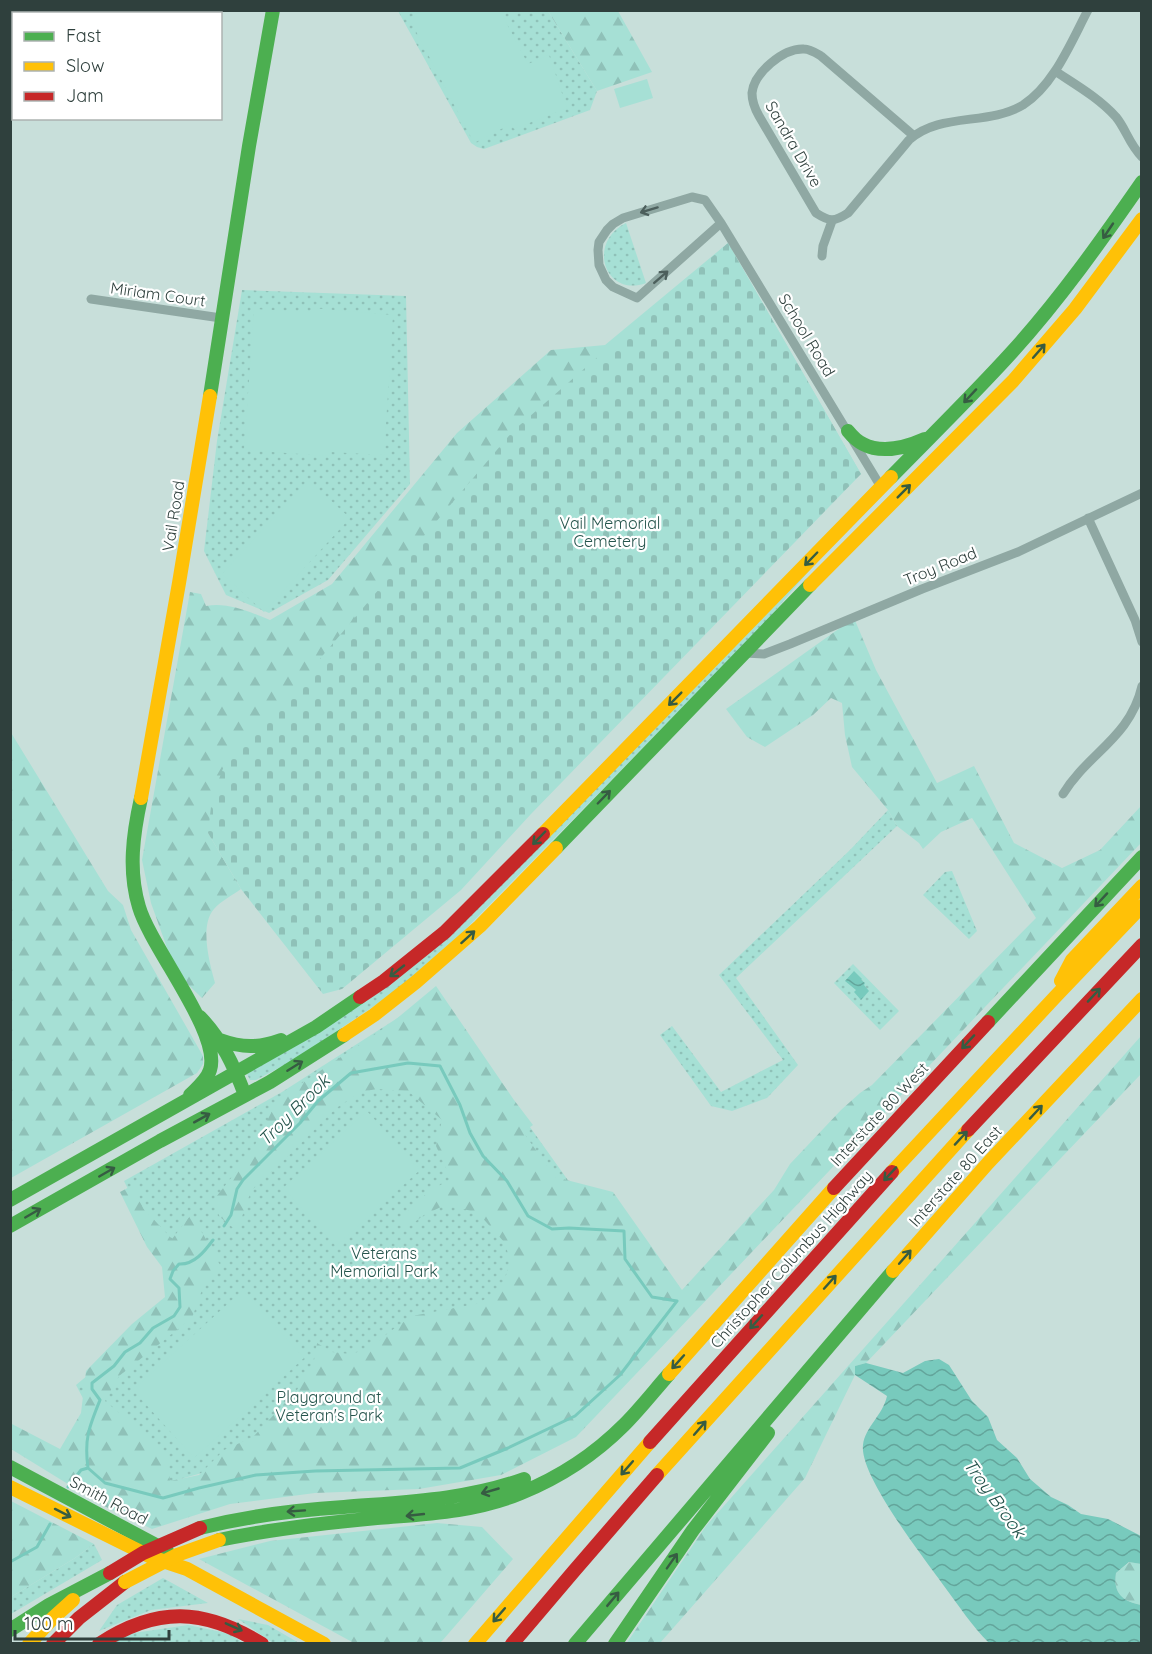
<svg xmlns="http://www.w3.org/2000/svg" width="1152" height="1654" viewBox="0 0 1152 1654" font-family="Quicksand,sans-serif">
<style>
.grass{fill:url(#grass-dots)}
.forest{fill:url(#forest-firs)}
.cemetery{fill:url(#cemetery-stones)}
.pitch{fill:#a6e0d5}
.water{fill:url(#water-waves)}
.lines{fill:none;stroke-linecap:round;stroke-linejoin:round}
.stream{stroke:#78cabd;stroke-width:3}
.street{stroke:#8fa8a3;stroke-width:9}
.fast{stroke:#4caf50;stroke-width:14}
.slow{stroke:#ffc107;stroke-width:14}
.jam{stroke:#c62828;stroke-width:14}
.slow-bridge{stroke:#ffc107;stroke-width:14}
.jam-bridge{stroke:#c62828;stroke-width:14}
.oneway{stroke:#4c5f5c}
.oneway2{stroke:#365c42}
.labels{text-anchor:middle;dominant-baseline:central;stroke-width:4.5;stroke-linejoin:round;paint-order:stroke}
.street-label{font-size:16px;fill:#2f403d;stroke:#fff}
.park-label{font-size:16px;fill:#26554d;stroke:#fff}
.water-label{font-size:18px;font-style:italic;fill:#24534b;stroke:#fff}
</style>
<defs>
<pattern id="grass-dots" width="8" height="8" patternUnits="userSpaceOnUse" patternTransform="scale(1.5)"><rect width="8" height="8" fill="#a6e0d5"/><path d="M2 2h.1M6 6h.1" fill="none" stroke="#8fc1b8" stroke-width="1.8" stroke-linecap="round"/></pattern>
<pattern id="forest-firs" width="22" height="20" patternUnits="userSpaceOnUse" patternTransform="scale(1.5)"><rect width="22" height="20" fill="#a6e0d5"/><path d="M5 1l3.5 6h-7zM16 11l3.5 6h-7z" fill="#8fc1b8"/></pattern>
<pattern id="cemetery-stones" width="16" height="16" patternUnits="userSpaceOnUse" patternTransform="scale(1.5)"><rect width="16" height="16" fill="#a6e0d5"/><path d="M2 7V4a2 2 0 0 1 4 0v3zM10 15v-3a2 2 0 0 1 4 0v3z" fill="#8fc1b8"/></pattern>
<pattern id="water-waves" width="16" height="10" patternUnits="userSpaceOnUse" patternTransform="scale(1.5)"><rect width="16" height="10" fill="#78cabd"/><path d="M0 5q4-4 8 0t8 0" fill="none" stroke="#63a59b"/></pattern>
</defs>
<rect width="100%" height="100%" fill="#c8dfda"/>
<path class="grass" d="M398,11H548L597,91L590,110L484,149L477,147L471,143Z
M626,223L646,283C605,298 586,243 626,223Z
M242,290L406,296L410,484L328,580L269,613L226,595L204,551L217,441Z
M824,553L764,624L449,946L398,990L292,1061L256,1080H250L247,1074L390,983Z
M888,810L897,826L736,978L798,1065L767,1098L732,1111L711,1106L660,1035L672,1026L721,1092L783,1060L719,975L850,850Z
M952,871L977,931L969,939L923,895L945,872Z
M853,964L899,1011L880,1030L834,983Z
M435,994L662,1312L255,1458L170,1482L87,1406L76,1385L169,1307L175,1285L124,1181L282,1092Z
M94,1544L102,1560L11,1614V1597L75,1558Z
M163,1578L208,1603L151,1610L99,1631L117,1605Z
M238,1619L268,1625L299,1643H273Z
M188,1625L231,1634L243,1643L112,1644L120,1635Z"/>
<path class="forest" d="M548,11H618L652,72L597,91Z
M728,243L861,474L208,833L241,889C233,895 221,901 214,909C199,926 210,964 215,983L202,998L176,973L151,903L142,860L190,592L201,594L206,606C228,602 250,612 270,620L332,584L457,433L551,350L605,345Z
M854,618L876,670L937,783L974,766L1014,843L1062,868L1100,850L1141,806V843L576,1437L501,1475L419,1489L315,1493L230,1504L152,1529L102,1505L11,1449L10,1423L60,1449L81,1413L86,1371L132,1324L165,1297L162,1267L147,1247L120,1192L135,1184L143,1208L172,1239L190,1216L203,1234L220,1265L202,1290L192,1318L119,1376L105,1401L167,1453L170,1481L199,1475L224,1450L253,1437L297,1390L314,1360L317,1343L332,1352L350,1354L369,1349L388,1333L412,1316L476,1304L493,1295L505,1279L510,1261L505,1243L478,1213L460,1208L443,1206L424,1215L404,1230L398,1221L428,1192L451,1179L436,1146L442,1120L408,1091L377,1089L360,1092L335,1109L286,1158L251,1191L237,1231L220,1217L212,1202L251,1153L278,1099L389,1025L436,986L514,1100L533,1125L523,1132L555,1177L613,1192L682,1290L774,1190L790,1164L841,1110L860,1093L872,1085L1036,918L972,818L941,832L923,849L919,843L897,826L888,810L852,767L845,735L842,703L831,698L813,715L765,747L747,737L726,709Z
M10,731L108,891L123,905L131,930L203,1056V1064L197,1073L11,1178Z
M1141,1036V1074L866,1363L855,1366V1375L805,1478L660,1643L626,1644L706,1526Z
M11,1501L94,1544L75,1558L11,1597Z
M437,1523L482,1527L513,1559L442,1641L439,1643H354L199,1559L270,1541Z
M1130,1562L1141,1564V1605C1122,1601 1113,1593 1116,1573Z"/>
<path class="cemetery" d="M728,243L861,474L531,814L461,890L342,989L323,994L241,889L208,833L212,798L228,755L285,700L513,431Z"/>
<path class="pitch" d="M417,11H500L528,64L549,55L567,108L514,129L511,124L474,143L409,18L418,13Z
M647,79L653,98L620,108L614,89Z
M311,308L393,315L384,455L330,452L329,456L244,450L254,309L311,312Z
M308,480L350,518L264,612L222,574Z
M367,1111L420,1170L336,1246L283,1188Z
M243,1290L304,1358L194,1458L133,1390Z"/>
<path class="water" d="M854,971L862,979L861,980L865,983L864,985L869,991L861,1000L854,992L856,990L845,981Z
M939,1359L949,1365L972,1401L988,1417L997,1440L1017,1458L1030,1479L1051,1497L1068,1505L1081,1514L1108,1519L1141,1536V1564L1129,1562L1116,1573C1113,1593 1122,1601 1141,1605V1643H989C972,1626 959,1606 944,1586C925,1559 859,1476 863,1445C865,1427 883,1415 887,1396L855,1375V1366L866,1363L903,1373L925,1361Z"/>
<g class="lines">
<path class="stream" d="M88,1468L105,1483L163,1498L199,1488L256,1475L315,1471L460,1468L508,1448L575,1416L620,1375L677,1301L652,1297L625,1259L624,1231L569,1228L552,1229L528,1216L507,1181L483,1156L470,1133L460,1105L440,1066L408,1063L351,1073L318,1101L300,1123L243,1180L237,1189L231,1215L224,1226
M68,1487L81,1470L88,1468C84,1439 89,1427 100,1400L92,1389V1383L114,1366L125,1352L140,1343L153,1328L174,1316L180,1307L179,1288L170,1279L173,1271L179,1264C194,1265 205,1251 213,1240
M10,1562L37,1547L50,1524"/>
<path class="street" d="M1055,71C1076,85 1099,98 1116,117C1126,129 1129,144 1142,157
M914,136L821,56C816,53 810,49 804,49C783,48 754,73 752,93C752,102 755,109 759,116L816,213C830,222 834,222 848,213L909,140C940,112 988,126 1023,105C1054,85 1071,42 1088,10
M721,223L637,298L613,287L606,280L599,265L598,250L599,242L607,230L613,224L623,218L692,197L705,200L721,223L881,487
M822,256L823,246L832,221
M91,299L221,318
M1088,518L1135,620L1142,642
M745,653L764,654L790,644L922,589L1018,552L1142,493
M1063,794C1088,753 1130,738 1142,686"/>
<path class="fast" d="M210,396L249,146L273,10
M848,431C852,436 857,441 863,444C882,454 907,447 925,439
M891,477C931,436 973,395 1012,352C1060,299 1101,241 1142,182
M141,798C133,834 128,871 139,907C151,948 222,1034 210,1070C207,1080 197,1088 190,1095
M556,848L810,585
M200,1017C222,1040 234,1066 245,1095
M988,1022L1142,857
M220,1040C242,1048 259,1048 281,1040
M10,1200L316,1027L360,997
M10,1226L160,1141L270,1082L344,1035
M10,1467L167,1551
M200,1528C248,1516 295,1510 344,1507C405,1502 466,1500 524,1479
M219,1540C271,1529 324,1523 377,1518C426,1514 476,1512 521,1493C558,1478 595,1454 624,1425C640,1409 654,1391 669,1374
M10,1630L49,1605L110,1573
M575,1644L893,1271
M615,1644L693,1530L768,1433"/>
<path class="slow" d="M810,585L1013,381L1075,309L1142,219
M141,798L179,583L210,396
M543,834L891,477
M1061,981L1072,960L1142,886
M344,1035L374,1015L416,982L480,926L556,848
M892,1172L1056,996L1142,906
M893,1271L988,1163L1142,999
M669,1374L834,1188
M657,1475L968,1130
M10,1487L151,1557L187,1569L324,1644
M29,1644L53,1618L73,1600
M475,1644L650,1442"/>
<path class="jam" d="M360,997L384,981L445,932L543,834
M968,1130L1142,945
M834,1188L988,1022
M650,1442L892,1172
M53,1644L79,1618L125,1582
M99,1644C157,1606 204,1608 262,1644
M512,1644L574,1571L657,1475"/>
<path class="slow-bridge" d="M125,1582L177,1555L219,1540"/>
<path class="jam-bridge" d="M110,1573L143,1553L200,1528"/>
</g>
<defs><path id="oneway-shaft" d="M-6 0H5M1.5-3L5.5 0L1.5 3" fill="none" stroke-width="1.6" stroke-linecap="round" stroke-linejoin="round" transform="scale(1.5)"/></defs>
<g class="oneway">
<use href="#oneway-shaft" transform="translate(649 210) rotate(163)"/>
<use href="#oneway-shaft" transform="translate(661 277) rotate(-41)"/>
</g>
<g class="oneway2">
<use href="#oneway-shaft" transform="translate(1108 231) rotate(124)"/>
<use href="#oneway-shaft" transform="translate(1039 351) rotate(-49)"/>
<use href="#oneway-shaft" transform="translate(970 396) rotate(133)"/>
<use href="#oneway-shaft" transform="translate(904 491) rotate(-45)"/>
<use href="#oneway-shaft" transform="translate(811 559) rotate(134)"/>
<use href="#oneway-shaft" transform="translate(675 699) rotate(135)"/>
<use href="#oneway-shaft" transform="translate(604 797) rotate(-46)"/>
<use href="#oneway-shaft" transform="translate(539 838) rotate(134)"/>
<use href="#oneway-shaft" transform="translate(1101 900) rotate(133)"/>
<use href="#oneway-shaft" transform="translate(468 937) rotate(-42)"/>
<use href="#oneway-shaft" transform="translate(397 971) rotate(142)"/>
<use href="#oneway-shaft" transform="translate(1094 995) rotate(-47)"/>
<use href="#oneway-shaft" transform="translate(968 1042) rotate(133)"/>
<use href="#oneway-shaft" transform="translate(295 1066) rotate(-32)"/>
<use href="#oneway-shaft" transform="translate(1036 1112) rotate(-47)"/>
<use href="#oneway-shaft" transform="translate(202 1118) rotate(-29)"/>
<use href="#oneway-shaft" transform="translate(961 1138) rotate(-47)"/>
<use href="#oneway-shaft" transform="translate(107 1172) rotate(-30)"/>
<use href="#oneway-shaft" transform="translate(890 1174) rotate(133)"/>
<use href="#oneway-shaft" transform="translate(33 1213) rotate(-30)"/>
<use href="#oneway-shaft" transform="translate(905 1257) rotate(-49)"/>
<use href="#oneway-shaft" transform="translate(830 1282) rotate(-48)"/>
<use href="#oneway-shaft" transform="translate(756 1322) rotate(132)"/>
<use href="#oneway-shaft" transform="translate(678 1362) rotate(132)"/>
<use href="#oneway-shaft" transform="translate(700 1428) rotate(-49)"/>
<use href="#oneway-shaft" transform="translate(627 1468) rotate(131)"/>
<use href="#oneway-shaft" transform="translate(490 1491) rotate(164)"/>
<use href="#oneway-shaft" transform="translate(296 1511) rotate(176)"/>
<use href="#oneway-shaft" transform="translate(63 1513) rotate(27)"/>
<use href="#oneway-shaft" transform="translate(415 1515) rotate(174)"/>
<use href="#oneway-shaft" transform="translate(672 1561) rotate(-55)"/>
<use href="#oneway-shaft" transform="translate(613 1599) rotate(-50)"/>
<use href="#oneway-shaft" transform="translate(499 1615) rotate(131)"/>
<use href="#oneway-shaft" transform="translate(234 1627) rotate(24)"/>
</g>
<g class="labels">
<g class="street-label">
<text transform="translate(794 144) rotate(60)">Sandra Drive</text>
<text transform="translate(158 294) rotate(8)">Miriam Court</text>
<text transform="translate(807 335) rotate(59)">School Road</text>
<text transform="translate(173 516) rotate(-81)">Vail Road</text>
<text transform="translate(940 566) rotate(-22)">Troy Road</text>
<text transform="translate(879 1114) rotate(-47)">Interstate 80 West</text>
<text transform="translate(955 1176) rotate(-48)">Interstate 80 East</text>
<text transform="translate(791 1259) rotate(-48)">Christopher Columbus Highway</text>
<text transform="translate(109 1500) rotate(28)">Smith Road</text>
</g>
<g class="park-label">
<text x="610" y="523">Vail Memorial<tspan x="610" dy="18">Cemetery</tspan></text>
<text x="384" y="1253">Veterans<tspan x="384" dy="18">Memorial Park</tspan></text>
<text x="329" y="1397">Playground at<tspan x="329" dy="18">Veteran's Park</tspan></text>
</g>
<g class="water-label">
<text transform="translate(294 1110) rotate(-45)">Troy Brook</text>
<text transform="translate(995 1498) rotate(54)">Troy Brook</text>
</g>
</g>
<rect width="1152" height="1654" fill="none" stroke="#2f403d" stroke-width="24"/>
<rect x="12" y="12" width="210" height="108" fill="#ffffff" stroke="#acb3b1" stroke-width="1.5"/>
<rect x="24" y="32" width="30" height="9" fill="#4caf50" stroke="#acb3b1" stroke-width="1.5"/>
<text x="66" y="42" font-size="18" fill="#2f403d">Fast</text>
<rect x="24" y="62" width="30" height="9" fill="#ffc107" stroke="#acb3b1" stroke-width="1.5"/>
<text x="66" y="72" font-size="18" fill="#2f403d">Slow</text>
<rect x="24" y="92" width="30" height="9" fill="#c62828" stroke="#acb3b1" stroke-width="1.5"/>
<text x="66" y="102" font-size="18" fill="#2f403d">Jam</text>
<path d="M15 1630v9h154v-9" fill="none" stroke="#2f403d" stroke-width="3"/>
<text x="24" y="1630" font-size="18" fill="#2f403d" stroke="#ffffff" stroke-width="4.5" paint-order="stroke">100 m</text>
</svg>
